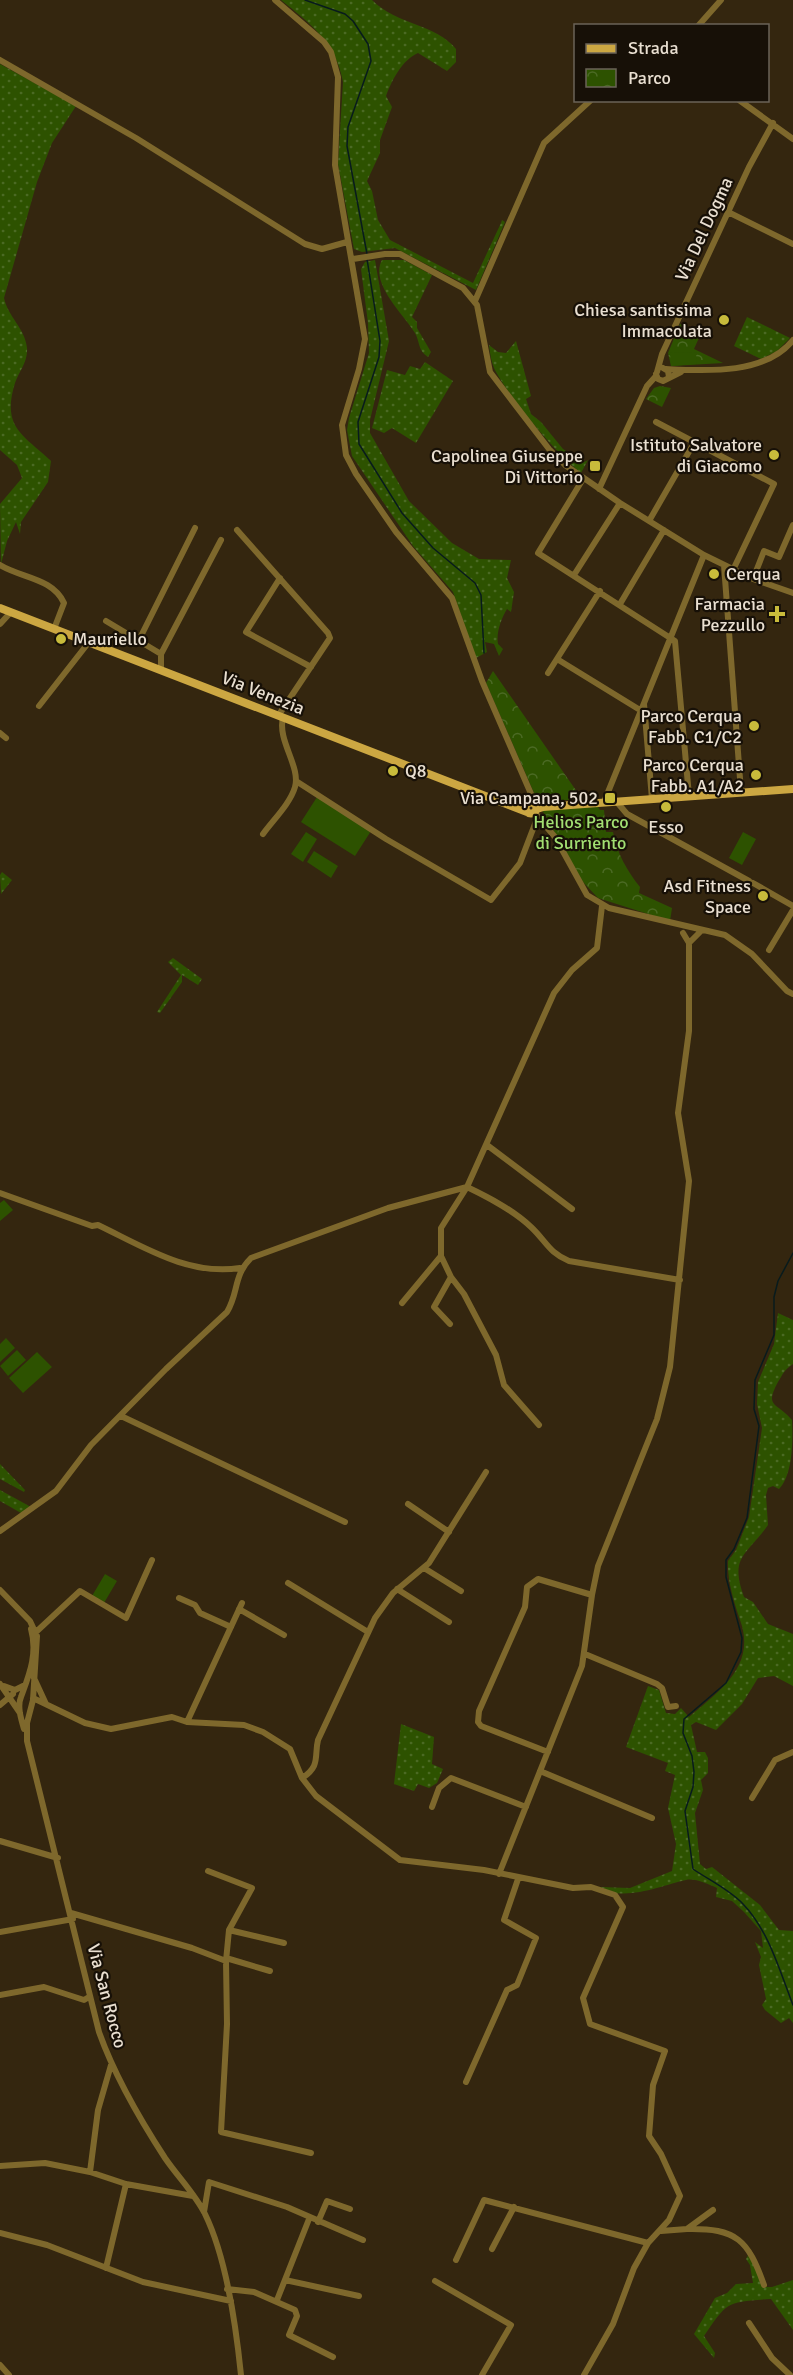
<svg xmlns="http://www.w3.org/2000/svg" width="793" height="2375" viewBox="0 0 793 2375" font-family="Signika,sans-serif">
<style>
.grass{fill:url(#grass-dots)}
.park{fill:url(#park-crowns)}
.pitch{fill:#2d5200}
.lines{fill:none;stroke-linecap:round;stroke-linejoin:round}
.stream{stroke:#081b1d;stroke-width:1.5}
.minor{stroke:#7e682c;stroke-width:6}
.major{stroke:#cca742;stroke-width:8}
.poi-dot{fill:#c8bb3b;stroke:#171007;stroke-width:2}
.labels{text-anchor:middle;dominant-baseline:central;stroke-width:4.5;stroke-linejoin:round;paint-order:stroke}
.street-label{font-size:18px;fill:#e9dfd1;stroke:#171007}
.poi-label{font-size:18px;fill:#e9dfd1;stroke:#171007;text-anchor:end}
.park-label{font-size:18px;fill:#a2df72;stroke:#171007}
</style>
<defs>
<pattern id="grass-dots" width="8" height="8" patternUnits="userSpaceOnUse" patternTransform="scale(1.5)"><rect width="8" height="8" fill="#2d5200"/><path d="M2 2h.1M6 6h.1" fill="none" stroke="#4b6a24" stroke-width="1.8" stroke-linecap="round"/></pattern>
<pattern id="park-crowns" width="20" height="18" patternUnits="userSpaceOnUse" patternTransform="scale(1.5)"><rect width="20" height="18" fill="#2d5200"/><path d="M2 6a3 3 0 1 1 6 0M12 15a3 3 0 1 1 6 0" fill="none" stroke="#4b6a24"/></pattern>
</defs>
<rect width="100%" height="100%" fill="#34260f"/>
<path class="grass" d="M281,0H372C397,25 436,24 456,49V62L447,71L418,53C402,60 392,80 386,96L392,107L380,140V153L367,181L372,191L378,220L390,240L473,283L501,223L502,220L505,222L476,290L395,248L362,252L354,249L338,164L343,82C336,43 311,24 281,0Z
M0,64L76,106L52,143L37,182L4,298C8,317 25,328 27,348C28,362 19,371 15,383C1,428 24,435 51,461L48,482L21,522L20,534L16,522L7,541L1,564L0,504L22,478L17,465L0,450Z
M375,260L389,341L370,420V433L409,501L452,543L479,559L511,560L507,578L514,592L511,612L507,609C501,619 496,633 498,644L503,649L499,656L494,644L485,642L487,652L476,658L453,592L413,546L352,456L347,430L349,418L369,353L368,323L361,269L365,262Z
M382,260H404L432,275L412,317L417,322V328L431,352L428,357C418,351 420,342 415,333C404,315 369,283 382,260Z
M747,317L790,338L777,351L761,359L734,346Z
M516,341L531,396L526,399L531,414L541,422L563,449L584,462L588,460L581,473C557,455 507,395 494,368C491,361 490,353 489,345L498,352L506,353Z
M425,362L453,381L416,443L392,428L384,433L372,428L387,370L405,375L410,366L420,369Z
M2,872L12,880L1,894L0,875Z
M173,958L202,979L198,985L182,975V982L160,1013L157,1012L181,975L168,962Z
M778,1313L793,1320V1364C784,1370 783,1374 778,1382C764,1408 777,1402 792,1420C793,1440 793,1475 779,1489L773,1486L768,1488L766,1495L768,1525C747,1555 729,1556 744,1597L753,1602L768,1624L793,1634V1686L774,1676L758,1678L742,1704L716,1730L696,1722L691,1725L697,1752H705L708,1758V1773L701,1780L703,1790L695,1813L700,1864L706,1869L712,1867L760,1905L779,1930L793,1931V2023L789,2018L781,2023L765,2010L762,2005L766,1999L759,1965L761,1957L755,1942L763,1948L761,1931L744,1912L732,1901L716,1897L717,1888C708,1884 695,1878 686,1880C663,1885 622,1903 600,1887L630,1888L672,1871L676,1844L668,1808L675,1775L665,1771L668,1763L626,1747L648,1686L659,1690L666,1713L675,1714L681,1708L689,1717C719,1691 757,1666 740,1620C734,1602 727,1580 728,1561L736,1550L749,1517L762,1428L757,1404L758,1382L774,1344Z
M0,1464L25,1490L24,1492L0,1479Z
M0,1490L31,1507L21,1513L0,1501Z
M401,1724L434,1737L432,1764L443,1769L437,1783L429,1788L418,1784L414,1791L394,1784Z
M750,2252L765,2287H772L793,2280V2330L771,2299C726,2302 728,2301 704,2336L715,2353L714,2358L694,2334L715,2298L727,2293L736,2284L753,2283L750,2265L746,2259Z"/>
<path class="park" d="M680,324L697,332L699,329L702,331L694,349L723,363L671,366L668,353Z
M660,386L671,388L662,407L646,399L654,388Z
M493,671L582,799L538,802L486,683Z
M598,807L600,810H604L606,832H613C617,853 627,871 640,887L639,893L672,908L670,921L598,898L583,882L542,810Z"/>
<path class="pitch" d="M696,352L697,364L671,366L670,353Z
M317,797L371,831L355,856L301,822Z
M306,832L317,839L303,862L291,854Z
M743,832L756,839L742,865L729,858Z
M314,851L338,866L331,878L307,862Z
M4,1200L13,1210L0,1221V1203Z
M6,1338L15,1348L0,1362V1344Z
M17,1350L26,1360L8,1376L0,1366Z
M37,1352L52,1367L23,1393L9,1378Z
M105,1574L117,1581L104,1603L92,1596Z"/>
<g class="lines">
<path class="stream" d="M305,0L345,14L353,21L368,44L371,61L348,127L347,146L367,254
M367,259L380,341L379,357L358,422L359,444L402,513L433,548L475,583L481,595L484,653
M793,1253L778,1281L774,1297V1335L755,1380L754,1409L759,1426L747,1518L734,1549L726,1560V1577L742,1638L741,1652L726,1683L684,1719L683,1733L692,1756L694,1772L693,1787L685,1811L693,1869C709,1880 730,1890 743,1904C769,1931 780,1972 793,2005"/>
<path class="minor" d="M275,0L324,42L331,52L338,77L335,165L365,339L359,369L342,425L346,455L356,474L396,532L452,598L482,681L535,803
M698,26L721,0
M0,60L136,138L305,244L322,249L347,242
M739,100L793,139
M728,212L793,244
M353,259L385,254H400L463,288L477,305L490,372L549,449L565,465L620,503L704,555L753,579L793,593
M475,301L544,143L591,100
M663,368L668,371L669,377
M666,369C706,371 765,375 793,340
M657,372L662,354L749,167L773,123
M656,374L658,379L663,381L681,372
M656,422L774,484L733,570
M583,479L538,553L675,641L689,796
M599,489L647,386L656,376
M649,521L694,443
M237,530L328,633L330,638L278,716
M0,565C21,578 53,578 64,603L54,629
M724,565L741,792
M574,575L620,503
M280,578L246,632L311,667
M753,579L764,551L779,557L793,525
M620,604L664,530
M106,621L161,654V669
M0,624L11,612
M139,640L195,528
M161,654L221,540
M557,659L640,710
M548,673L600,591
M644,704L652,799
M39,706L89,642
M0,733L6,738
M296,781L386,839L491,900L520,863L538,816
M616,801L627,814L749,881
M604,802L704,555
M531,813L538,817L555,837L587,895L609,908L725,935L752,954L787,991L793,994
M263,834C273,820 290,804 295,787C301,767 277,740 283,718
M753,883L793,906
M689,943L700,932
M769,950L793,910
M487,1145L572,1209
M0,1193L92,1226L98,1225C144,1247 188,1276 240,1268
M441,1256L451,1277L434,1307L450,1324
M451,1277L464,1294L496,1355L504,1385L539,1425
M402,1303L441,1256V1228L467,1187C490,1198 513,1210 531,1227C546,1241 549,1253 569,1261L680,1280
M121,1416L345,1522
M408,1504L449,1532
M0,1531L56,1491L91,1445L166,1369L227,1312C239,1292 233,1276 251,1258L388,1208L467,1187L554,993L572,970L597,948L602,906
M424,1568L461,1591
M288,1583L368,1632
M397,1589L449,1622
M0,1590L30,1621L37,1636L33,1700L27,1723V1741L99,2032C115,2077 139,2118 165,2158C178,2177 195,2194 205,2214C227,2259 236,2326 241,2375
M592,1595L598,1566L657,1419L670,1367L689,1181L678,1113L689,1031V943L683,933
M179,1598L195,1605L200,1613L231,1627
M239,1609L284,1635
M36,1632L80,1591L126,1618L152,1560
M585,1654L657,1684L662,1688L668,1707L676,1706
M34,1678L46,1704
M0,1684L20,1713
M4,1686L15,1690L25,1685
M33,1698L85,1723L111,1729L172,1717L187,1722L244,1725L263,1732L290,1749L302,1778L316,1796L400,1860L484,1870L573,1888L591,1887L615,1895L623,1907L583,1998L590,2024L665,2051L653,2085L649,2136L661,2154L680,2196L669,2220L648,2243L634,2268L613,2324L584,2375
M0,1705L13,1694
M187,1722L242,1603
M24,1729C21,1719 17,1706 21,1697C29,1675 38,1654 31,1629
M540,1771L652,1818
M302,1778C321,1766 314,1756 318,1740L375,1618L393,1593L429,1563L486,1472
M752,1798L775,1760L793,1752
M432,1807L439,1788L451,1778L526,1807
M0,1841L58,1858
M208,1871L252,1888L229,1930L226,1961L227,2024L221,2132L311,2153
M499,1874L582,1666L592,1595L538,1579L527,1587L525,1607L479,1711L478,1722L481,1726L548,1752
M71,1913L192,1948L226,1961
M229,1930L284,1943
M0,1932L73,1919
M226,1958L270,1971
M0,1995L44,1987L84,2000L89,1997
M466,2082L507,1990L517,1985L536,1938L504,1920L518,1879
M0,2166L45,2163L90,2172L126,2184L193,2196
M90,2172L98,2110L111,2065
M204,2212L209,2182L287,2207L363,2240
M318,2222L327,2201L350,2209
M687,2229C737,2228 748,2240 764,2285
M661,2231L687,2229L713,2210
M0,2233L47,2245L143,2282L231,2301
M492,2249L514,2207
M456,2260L484,2200L648,2243
M106,2268L126,2184
M285,2280L359,2296
M435,2281L511,2325L482,2375
M227,2289L254,2292L295,2310L297,2316L289,2335L333,2357
M277,2300L309,2219
M749,2323L772,2358L790,2375
M0,2365L9,2375"/>
<path class="major" d="M0,608L527,812
M525.5 808a5.5 5.5 0 1 1 11 0a5.5 5.5 0 1 1-11 0Z
M537,809L543,807L793,789"/>
</g>
<g class="poi-dot">
<circle cx="724" cy="320" r="6"/>
<circle cx="774" cy="455" r="6"/>
<rect x="589" y="460" width="12" height="12" rx="3"/>
<circle cx="714" cy="574" r="6"/>
<path d="M774 605h6v6h6v6h-6v6h-6v-6h-6v-6h6z"/>
<circle cx="61" cy="639" r="6"/>
<circle cx="754" cy="726" r="6"/>
<circle cx="393" cy="771" r="6"/>
<circle cx="756" cy="775" r="6"/>
<rect x="604" y="792" width="12" height="12" rx="3"/>
<circle cx="666" cy="807" r="6"/>
<circle cx="763" cy="896" r="6"/>
</g>
<g class="labels">
<g class="street-label">
<text transform="translate(704 229) rotate(-65)">Via Del Dogma</text>
<text transform="translate(263 693) rotate(22)">Via Venezia</text>
<text transform="translate(107 1996) rotate(75)">Via San Rocco</text>
</g>
<g class="poi-label">
<text x="712" y="310">Chiesa santissima<tspan x="712" dy="21">Immacolata</tspan></text>
<text x="762" y="445">Istituto Salvatore<tspan x="762" dy="21">di Giacomo</tspan></text>
<text x="583" y="456">Capolinea Giuseppe<tspan x="583" dy="21">Di Vittorio</tspan></text>
<text x="726" y="574" text-anchor="start">Cerqua</text>
<text x="765" y="604">Farmacia<tspan x="765" dy="21">Pezzullo</tspan></text>
<text x="73" y="639" text-anchor="start">Mauriello</text>
<text x="742" y="716">Parco Cerqua<tspan x="742" dy="21">Fabb. C1/C2</tspan></text>
<text x="744" y="765">Parco Cerqua<tspan x="744" dy="21">Fabb. A1/A2</tspan></text>
<text x="405" y="771" text-anchor="start">Q8</text>
<text x="598" y="798">Via Campana, 502</text>
<text x="666" y="827" text-anchor="middle">Esso</text>
<text x="751" y="886">Asd Fitness<tspan x="751" dy="21">Space</tspan></text>
</g>
<g class="park-label">
<text x="581" y="822">Helios Parco<tspan x="581" dy="21">di Surriento</tspan></text>
</g>
</g>
<rect x="574" y="24" width="195" height="78" fill="#171007" stroke="#6b6358" stroke-width="1.5"/>
<rect x="586" y="44" width="30" height="9" fill="#cca742" stroke="#6b6358" stroke-width="1.5"/>
<text x="628" y="54" font-size="18" fill="#e9dfd1">Strada</text>
<rect x="586" y="69" width="30" height="18" fill="url(#park-crowns)" stroke="#6b6358" stroke-width="1.5"/>
<text x="628" y="84" font-size="18" fill="#e9dfd1">Parco</text>
</svg>
